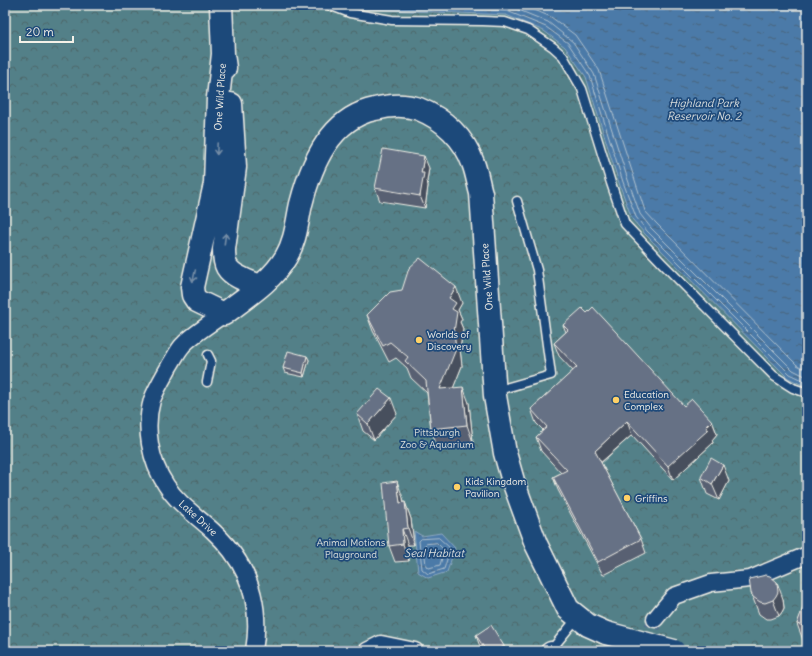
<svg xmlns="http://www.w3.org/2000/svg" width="812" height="656" viewBox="0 0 812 656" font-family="Delius,sans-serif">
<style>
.park{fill:url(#park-crowns);stroke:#a4b8b8}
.water{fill:url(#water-ripples);stroke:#8faac2}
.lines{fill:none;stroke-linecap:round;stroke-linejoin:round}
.shore{stroke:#b0c1ce;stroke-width:1}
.street-tunnel{stroke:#516d8d;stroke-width:16;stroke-dasharray:16 8;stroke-linecap:butt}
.lane-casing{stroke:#f4f1e8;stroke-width:11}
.street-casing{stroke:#f4f1e8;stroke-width:19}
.secondary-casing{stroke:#f4f1e8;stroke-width:25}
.lane{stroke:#1f4a7a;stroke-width:8}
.street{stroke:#1f4a7a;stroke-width:16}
.secondary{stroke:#1f4a7a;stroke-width:22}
.secondary-bridge-casing{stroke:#f4f1e8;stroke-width:25;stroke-linecap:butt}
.secondary-bridge{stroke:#1f4a7a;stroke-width:22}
.wall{fill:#586172;stroke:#f4f1e8}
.shaded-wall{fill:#474f5d;stroke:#f4f1e8}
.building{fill:#667185;stroke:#f4f1e8}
.oneway{stroke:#748da6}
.poi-dot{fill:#ffd166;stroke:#1f4a7a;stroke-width:1.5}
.labels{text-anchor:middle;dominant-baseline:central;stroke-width:3.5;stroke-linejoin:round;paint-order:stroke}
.street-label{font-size:10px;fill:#f4f1e8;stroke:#1f4a7a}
.poi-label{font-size:10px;fill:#f4f1e8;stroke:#1f4a7a;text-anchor:start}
.park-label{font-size:10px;fill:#dce0da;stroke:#1f4a7a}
.water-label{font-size:11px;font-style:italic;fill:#dbdfde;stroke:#1f4a7a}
</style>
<defs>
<pattern id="park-crowns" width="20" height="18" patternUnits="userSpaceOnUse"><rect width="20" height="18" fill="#538088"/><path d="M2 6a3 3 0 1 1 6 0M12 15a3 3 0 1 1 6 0" fill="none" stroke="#4e676a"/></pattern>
<pattern id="water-ripples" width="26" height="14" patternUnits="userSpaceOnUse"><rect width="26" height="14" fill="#4b7aa8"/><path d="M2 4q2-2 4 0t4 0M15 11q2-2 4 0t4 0" fill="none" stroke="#4a647c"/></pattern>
</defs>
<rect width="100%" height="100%" fill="#34567d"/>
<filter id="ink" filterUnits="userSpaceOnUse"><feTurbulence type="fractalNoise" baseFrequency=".025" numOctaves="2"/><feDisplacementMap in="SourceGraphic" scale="8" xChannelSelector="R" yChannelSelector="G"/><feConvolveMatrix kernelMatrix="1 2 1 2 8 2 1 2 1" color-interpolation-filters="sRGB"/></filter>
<g filter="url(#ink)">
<path class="park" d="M5,5H807V651H5Z"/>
<path class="water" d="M349,5H807V387L788,378L645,234L632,219L619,183L586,77L565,47L544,31L506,15L387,10L367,9Z
M414,531L422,536L441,533L455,548L447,572L428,578L418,572Z"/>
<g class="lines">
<path class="shore" d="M369,5L507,11L546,27L568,43L590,76L623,182L636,217L647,231L790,374L807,382
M496,5L509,6L548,22L573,42L594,74L628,180L640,214L651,228L793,370L807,377
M523,5L551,17L575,35L599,70L645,211L656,223L797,365L807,370
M439,538L450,548V550L444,569L428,574L422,569L419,541L421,539Z
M437,543L444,550V551L440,565L429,568L426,566L424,546L426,544Z"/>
<path class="street-tunnel" d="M646,651L655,619"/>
<defs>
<path id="lane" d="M329,5L350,13L392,20L483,21L505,22L528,30L553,47L563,56L582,89L611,183L625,224L662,263L774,376L793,388L807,393
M207,382L211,361L208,355
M495,391L551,375L537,270L517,201
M551,650L577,618"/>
<path id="street" d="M224,314C213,322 192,335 183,345C178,350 174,359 170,365C164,376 156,389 152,400C144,428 150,461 166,485C178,504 197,516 213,531C249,564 262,604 254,651
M655,619L674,596L711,583L750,579L807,555
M367,651L381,644L415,651
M549,651L551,650"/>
<path id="secondary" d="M221,5L223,54L225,68
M223,54L218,98L215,184L192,287L193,295L197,301L224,314C246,297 272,281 286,257C296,240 297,222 301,204C311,165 330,118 375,109C390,105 404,104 419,109C444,119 464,138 473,163C477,173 478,183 481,193L495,396L505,453L513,481L536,544L568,609L588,625L606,633
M231,104L235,167L224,249C224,255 224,262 227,267C233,277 250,282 260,286"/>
</defs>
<use href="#lane" class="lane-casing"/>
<use href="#street" class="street-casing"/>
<use href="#secondary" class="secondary-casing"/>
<use href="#lane" class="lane"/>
<use href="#street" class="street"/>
<use href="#secondary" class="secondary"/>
<defs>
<path id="secondary-bridge" d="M606,633L674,651"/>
</defs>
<use href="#secondary-bridge" class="secondary-bridge-casing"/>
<use href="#secondary-bridge" class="secondary-bridge"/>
</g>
<path class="wall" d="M429,168L427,181L428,186L425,208L380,201L375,188Z
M462,303L458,310L462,319L460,322L463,329L460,349L462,366L453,388L469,403L473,442L437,446L431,429L427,393L411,378L407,368L396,358L389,362L373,331L367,315Z
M587,313L684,406L712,421L717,434L712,440L713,443L673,480L632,435L601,463L641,539L646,553L603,575L558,490L553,477L561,473L541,451L536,437L543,430L536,423L531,409L573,371L559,356L554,343L566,332L563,325Z
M307,356L309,360L304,377L285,373L283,368Z
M357,414H397L374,440L363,431Z
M701,477L729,481L719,500L707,494Z
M403,498L404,503L405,502L411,519L414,545H408L409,561L395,562L389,546Z
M751,593L783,599L784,608L782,612L779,616L771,619H766L759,614Z
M807,599V642L803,640L797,624Z
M476,635L504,646L506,651H484L479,644Z"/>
<path class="shaded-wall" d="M424,156L429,168L427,181L428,186L425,208L420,196L421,173Z
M456,287L462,303L458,310L462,319L460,322L463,329L460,349L462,366L446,406L440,389L454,332L452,309L449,298Z
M307,356L309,360L304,377L303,373Z
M463,387L469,403L473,442L467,425Z
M391,398L397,414L374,440L368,424Z
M627,421L632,435L599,464L595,451Z
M712,421L717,434L712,440L713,443L673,480L668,466Z
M723,465L729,481L719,500L712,484Z
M397,481L403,498L406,520L400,503Z
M405,502L411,519L414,545L408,528Z
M402,529L408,545L409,561L403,544Z
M777,582L783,599L784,608L782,612L779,616L773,600Z"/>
<path class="building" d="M383,149L424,156L421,173H424L420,196L375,188Z
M420,258L456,287L449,298L456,303L452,309L457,312L454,332L456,349L440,389L463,387L467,425L431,429L426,381L405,361L408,357L390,342L383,346L367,315L390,292L402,290L409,268Z
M593,307L684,406L692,399L712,421L706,427L708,430L668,466L627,421L595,451L641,539L598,562L553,477L567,470L536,437L547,427L531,409L577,367L554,343L568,330L563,325L582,308L587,313Z
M288,351L307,356L303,373L283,368Z
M379,389L391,398L368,424L357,414Z
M711,458L723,465L712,484L701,477Z
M397,481L400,503L405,502L408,528L402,529L403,544L389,546L383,483Z
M766,575L770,576L777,582L778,592L776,596L773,600L765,603L760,602L753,597L751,593L749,579Z
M806,599H807V627L797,624Z
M491,625L504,646L496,651H486L476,635Z"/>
<defs><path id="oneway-shaft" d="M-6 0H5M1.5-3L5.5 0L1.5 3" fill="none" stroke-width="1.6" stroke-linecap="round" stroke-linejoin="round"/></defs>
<g class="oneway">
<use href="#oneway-shaft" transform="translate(217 149) rotate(92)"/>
<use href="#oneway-shaft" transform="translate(225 239) rotate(-82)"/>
<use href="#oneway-shaft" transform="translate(194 276) rotate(103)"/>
</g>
</g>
<g class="poi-dot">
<circle cx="419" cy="340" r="4"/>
<circle cx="616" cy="400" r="4"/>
<circle cx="457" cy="487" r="4"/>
<circle cx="627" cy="498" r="4"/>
</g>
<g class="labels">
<g class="street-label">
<text transform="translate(220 97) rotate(-86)">One Wild Place</text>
<text transform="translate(487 277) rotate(-94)">One Wild Place</text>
<text transform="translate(198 518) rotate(42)">Lake Drive</text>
</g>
<g class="poi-label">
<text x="427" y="334">Worlds of<tspan x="427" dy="12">Discovery</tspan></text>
<text x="624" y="394">Education<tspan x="624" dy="12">Complex</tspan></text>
<text x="465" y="481">Kids Kingdom<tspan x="465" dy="12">Pavilion</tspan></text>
<text x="635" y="498">Griffins</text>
</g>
<g class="park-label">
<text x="437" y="432">Pittsburgh<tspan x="437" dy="12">Zoo &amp; Aquarium</tspan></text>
<text x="351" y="542">Animal Motions<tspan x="351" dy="12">Playground</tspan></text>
</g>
<g class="water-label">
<text x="704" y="103">Highland Park<tspan x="704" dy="13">Reservoir No. 2</tspan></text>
<text x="434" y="553">Seal Habitat</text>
</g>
</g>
<rect width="812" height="656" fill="none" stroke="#1f4a7a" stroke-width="20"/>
<rect x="10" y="10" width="792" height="636" fill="none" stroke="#f4f1e8" stroke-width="1.5" filter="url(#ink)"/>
<path d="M20 36v6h53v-6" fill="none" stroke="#f4f1e8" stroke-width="2"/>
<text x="26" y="36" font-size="12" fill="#f4f1e8" stroke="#1f4a7a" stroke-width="3" paint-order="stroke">20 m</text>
</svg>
